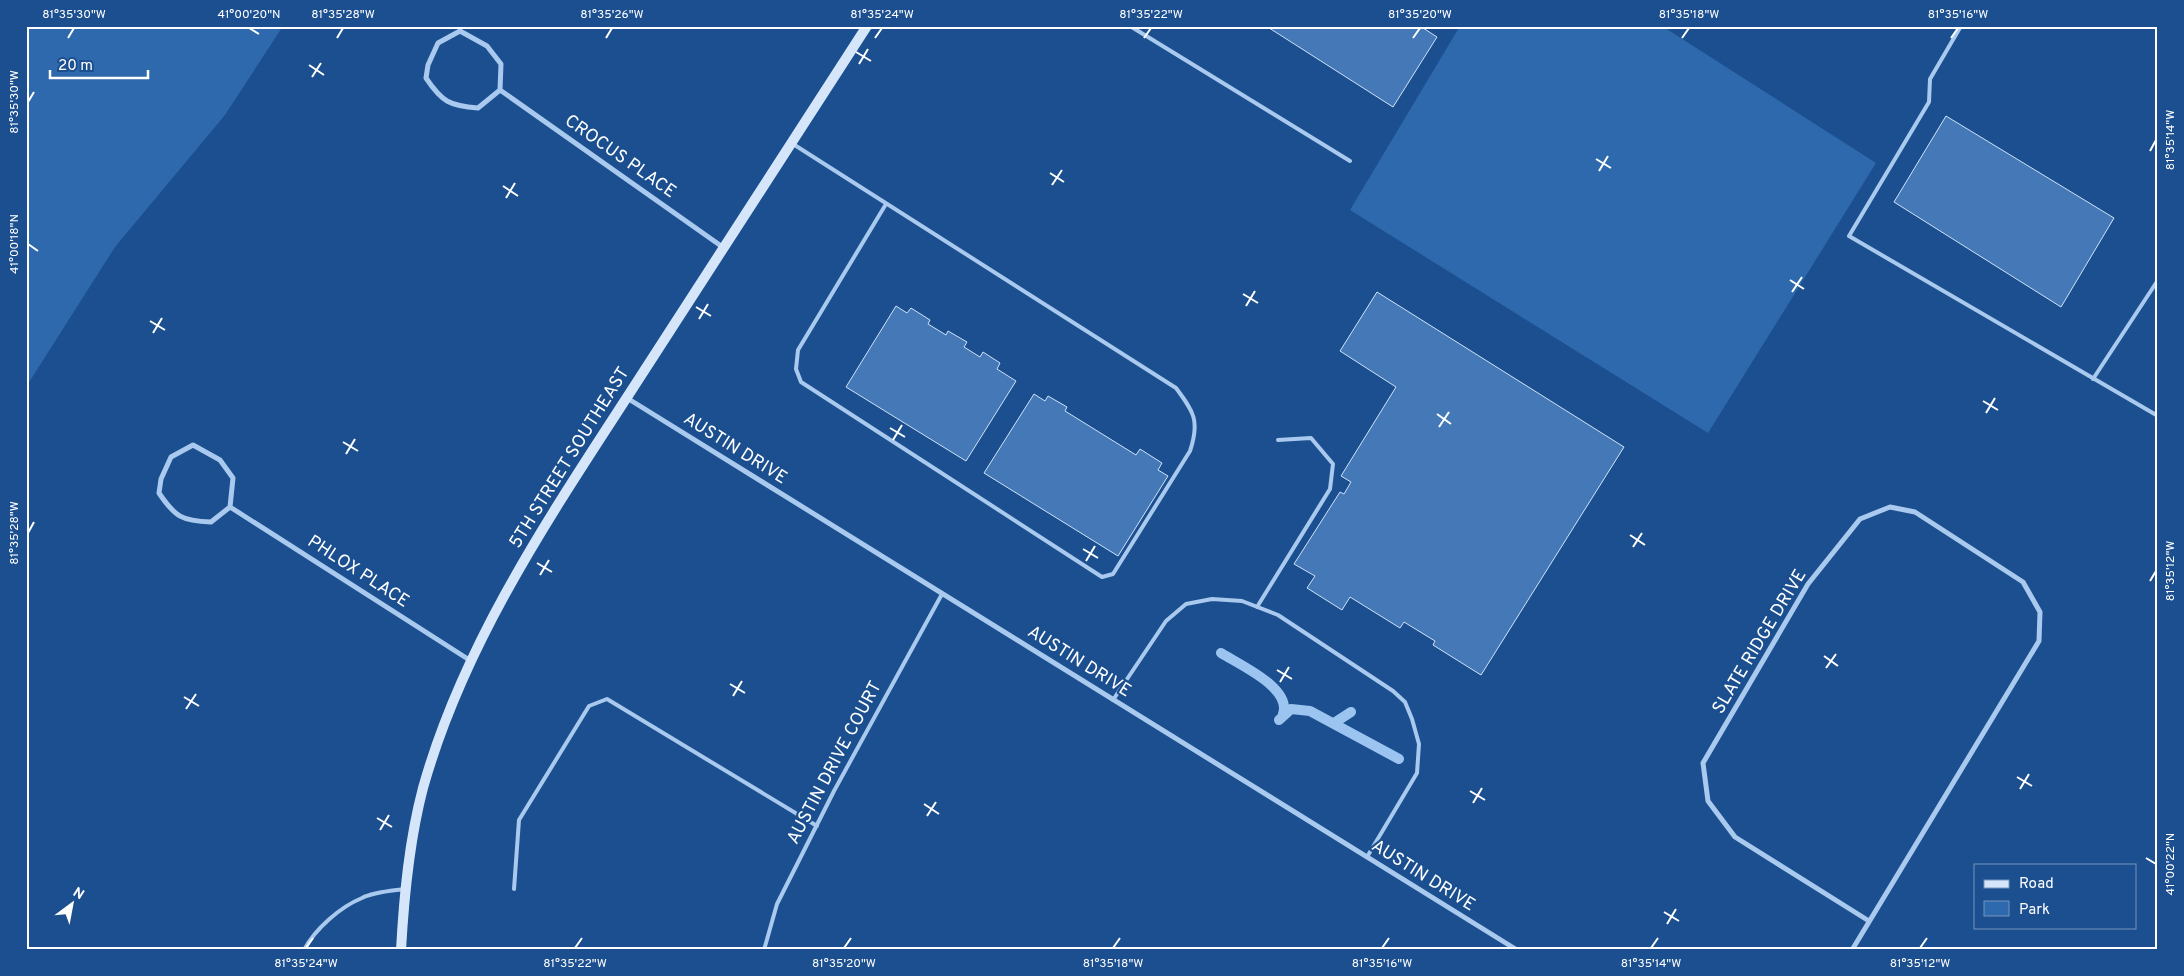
<svg xmlns="http://www.w3.org/2000/svg" width="2184" height="976" viewBox="0 0 2184 976" font-family="Overpass,sans-serif">
<style>
.green{fill:#2e69ad}
.lines{fill:none;stroke-linecap:round;stroke-linejoin:round}
.stream{stroke:#9cc4f0;stroke-width:10}
.building{fill:#4478b7;stroke:#cfe3fa}
.service{stroke:#a9c9ee;stroke-width:4}
.minor{stroke:#a9c9ee;stroke-width:5}
.secondary{stroke:#d6e6fa;stroke-width:10}
.ticks{fill:none;stroke:#fff;stroke-width:2}
.labels{text-anchor:middle;dominant-baseline:central;stroke-width:4.5;stroke-linejoin:round;paint-order:stroke}
.street-label{font-size:18px;fill:#fff;stroke:#1b4f8f}
.neatline{fill:none;stroke:#fff;stroke-width:2}
.ticks-label{font-size:12px;text-anchor:middle;fill:#fff}
</style>
<rect width="100%" height="100%" fill="#1b4f8f"/>
<path class="green" d="M26,26H283L225,115L115,247L26,387Z
M1460,26H1662L1876,163L1708,433L1350,210Z"/>
<g class="lines">
<path class="stream" d="M1221,653C1240,665 1292,688 1283,714
M1279,720L1291,709L1310,711L1399,759
M1334,723L1351,712"/>
</g>
<path class="building" d="M1266,26H1420L1437,37L1393,107Z
M1946,116L2114,218L2061,307L1894,202Z
M1377,292L1624,447L1481,675L1433,645L1435,641L1404,622L1400,628L1350,597L1342,610L1307,588L1315,576L1294,564L1340,492L1344,494L1351,482L1341,476L1396,387L1340,351Z
M896,306L907,313L911,308L930,320L928,324L946,335L948,331L967,342L964,347L980,357L983,352L1000,363L997,369L1016,381L966,461L846,387Z
M1034,394L1045,401L1048,396L1067,407L1065,411L1136,455L1140,449L1162,463L1158,470L1168,476L1118,556L984,473Z"/>
<g class="lines">
<path class="service" d="M1130,26L1350,161
M1961,26L1930,79L1929,102L1849,236L2158,416
M793,144L1176,388C1194,412 1200,421 1190,451L1113,574L1102,577L801,382L796,369L798,350L886,204
M2093,379L2158,280
M1257,607L1330,489L1333,464L1311,438L1278,440
M1113,700L1166,621L1186,604L1212,599L1242,601L1278,615L1393,691L1405,702L1412,719L1419,744L1417,773L1367,857
M514,889L519,820L589,706L607,699L817,826
M304,950C315,929 340,907 362,898C374,892 391,891 405,889
M764,950L777,904L834,791L942,594"/>
<path class="minor" d="M460,31L487,46L501,64L500,90L478,108C450,106 442,102 426,78L428,65L438,43Z
M500,90L724,248
M627,398L1517,950
M193,445L220,460L233,478L230,507L211,522C182,521 175,517 159,493L161,479L171,457Z
M230,507L471,661
M1852,950L2039,641L2040,612L2023,582L1915,512L1890,507L1860,519L1808,584L1703,763L1708,801L1735,837L1869,921"/>
<path class="secondary" d="M401,950C404,896 409,841 423,788C466,635 559,503 644,371C718,256 793,141 867,26"/>
</g>
<path class="ticks" d="M249,28L259,34M68,38L74,28M337,38L343,28M606,38L612,28M875,38L882,28M1144,38L1151,28M1413,38L1420,28M1682,38L1689,28M1951,38L1958,28M856,52L871,61M859,64L868,49M309,65L324,75M312,77L321,63M28,102L34,92M2150,151L2156,140M1596,159L1611,168M1599,171L1608,156M1050,173L1064,182M1052,185L1062,170M503,186L518,196M506,198L515,183M28,244L38,251M1790,280L1804,289M1792,292L1802,277M1243,294L1258,303M1246,306L1255,291M696,307L711,316M699,319L708,304M150,321L165,330M153,333L162,318M1983,401L1998,410M1986,413L1995,398M1437,414L1451,424M1439,427L1449,412M890,428L905,437M893,440L902,425M343,442L358,451M346,454L355,439M28,533L34,522M1630,535L1645,545M1633,547L1642,533M1083,549L1098,558M1086,561L1095,546M537,563L552,572M540,575L549,560M2150,581L2156,571M1824,656L1838,666M1826,668L1836,654M1277,670L1292,679M1280,682L1289,667M730,684L745,693M733,696L742,681M184,697L199,706M186,709L196,694M2017,777L2032,786M2020,789L2029,774M1470,791L1485,800M1473,803L1482,788M924,804L939,814M927,816L936,802M377,818L392,827M380,830L389,815M2146,858L2156,864M1664,912L1679,921M1667,924L1676,909M306,948L313,938M575,948L582,938M844,948L851,938M1113,948L1120,938M1382,948L1389,938M1651,948L1658,938M1920,948L1927,938"/>
<g class="labels">
<g class="street-label">
<text transform="translate(620 157) rotate(35)">CROCUS PLACE</text>
<text transform="translate(735 449) rotate(32)">AUSTIN DRIVE</text>
<text transform="translate(570 458) rotate(-58)">5TH STREET SOUTHEAST</text>
<text transform="translate(358 572) rotate(33)">PHLOX PLACE</text>
<text transform="translate(1760 642) rotate(-59)">SLATE RIDGE DRIVE</text>
<text transform="translate(1079 662) rotate(32)">AUSTIN DRIVE</text>
<text transform="translate(835 763) rotate(-62)">AUSTIN DRIVE COURT</text>
<text transform="translate(1423 876) rotate(32)">AUSTIN DRIVE</text>
</g>
</g>
<rect width="2184" height="976" fill="none" stroke="#1b4f8f" stroke-width="55"/>
<rect x="1974" y="864" width="162" height="65" fill="#1b4f8f" stroke="#7695bc"/>
<rect x="1984" y="880" width="25" height="8" fill="#d6e6fa" stroke="#7695bc"/>
<text x="2019" y="888" font-size="15" fill="#ffffff">Road</text>
<rect x="1984" y="901" width="25" height="15" fill="#2e69ad" stroke="#7695bc"/>
<text x="2019" y="914" font-size="15" fill="#ffffff">Park</text>
<g transform="translate(72 904) rotate(32)" stroke="#1b4f8f" stroke-width="4" paint-order="stroke">
<path d="M0-4L9 19L0 12L-9 19Z" fill="#ffffff"/>
<text y="-8" font-size="14" font-weight="bold" text-anchor="middle" fill="#ffffff">N</text>
</g>
<path d="M50 70v8h98v-8" fill="none" stroke="#ffffff" stroke-width="2.5"/>
<text x="58" y="70" font-size="15" fill="#ffffff" stroke="#1b4f8f" stroke-width="4" paint-order="stroke">20 m</text>
<rect x="28" y="28" width="2128" height="920" class="neatline"/>
<g class="ticks-label">
<text x="74" y="18">81°35'30"W</text>
<text x="249" y="18">41°00'20"N</text>
<text x="343" y="18">81°35'28"W</text>
<text x="612" y="18">81°35'26"W</text>
<text x="882" y="18">81°35'24"W</text>
<text x="1151" y="18">81°35'22"W</text>
<text x="1420" y="18">81°35'20"W</text>
<text x="1689" y="18">81°35'18"W</text>
<text x="1958" y="18">81°35'16"W</text>
<text transform="translate(14 102) rotate(-90)" y="4">81°35'30"W</text>
<text transform="translate(2170 140) rotate(-90)" y="4">81°35'14"W</text>
<text transform="translate(14 244) rotate(-90)" y="4">41°00'18"N</text>
<text transform="translate(14 533) rotate(-90)" y="4">81°35'28"W</text>
<text transform="translate(2170 571) rotate(-90)" y="4">81°35'12"W</text>
<text transform="translate(2170 864) rotate(-90)" y="4">41°00'22"N</text>
<text x="306" y="967">81°35'24"W</text>
<text x="575" y="967">81°35'22"W</text>
<text x="844" y="967">81°35'20"W</text>
<text x="1113" y="967">81°35'18"W</text>
<text x="1382" y="967">81°35'16"W</text>
<text x="1651" y="967">81°35'14"W</text>
<text x="1920" y="967">81°35'12"W</text>
</g>
</svg>
